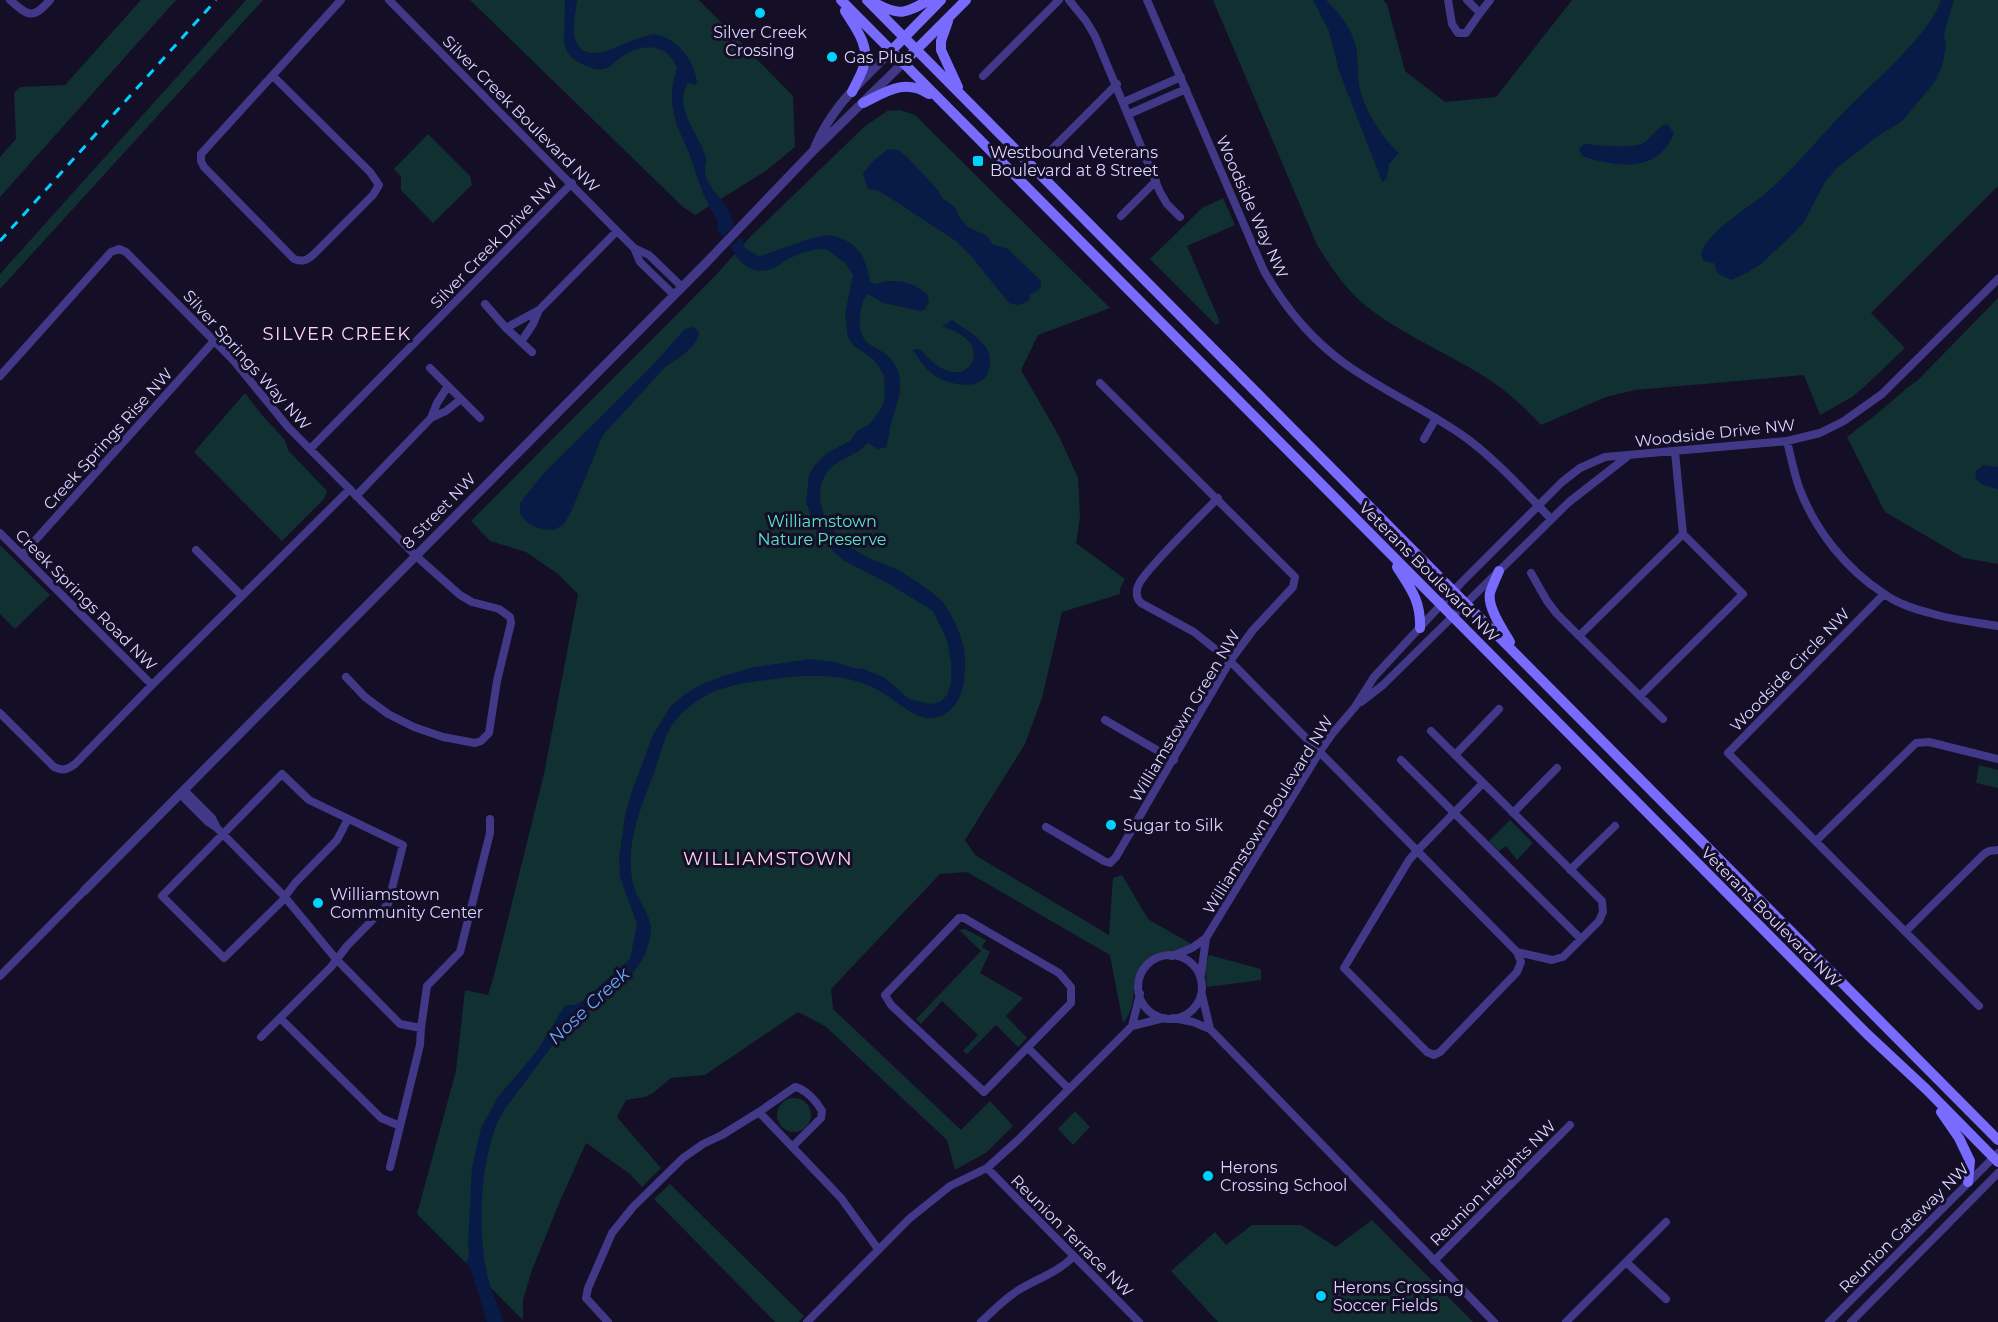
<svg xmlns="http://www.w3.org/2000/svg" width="1998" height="1322" viewBox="0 0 1998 1322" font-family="Montserrat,sans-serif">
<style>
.green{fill:#113031}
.water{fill:#081a46}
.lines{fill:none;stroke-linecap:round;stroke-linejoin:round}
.minor{stroke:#413888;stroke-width:8}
.tertiary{stroke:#413888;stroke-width:9}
.secondary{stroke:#7a6bff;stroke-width:10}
.rail{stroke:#00d2ff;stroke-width:3;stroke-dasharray:9 8;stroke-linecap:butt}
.poi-dot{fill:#00d2ff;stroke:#140e27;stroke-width:2}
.labels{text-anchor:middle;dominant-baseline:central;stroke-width:6;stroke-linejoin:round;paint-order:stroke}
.poi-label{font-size:16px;fill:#dcd4ff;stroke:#140e27;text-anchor:start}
.street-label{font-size:16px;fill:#dcd4ff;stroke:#140e27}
.park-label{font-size:16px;fill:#5be5cc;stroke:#140e27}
.neighbourhood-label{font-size:18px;letter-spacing:1.5px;fill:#ffd6ed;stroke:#140e27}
.water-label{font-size:18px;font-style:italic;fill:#62abff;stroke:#140e27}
</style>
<rect width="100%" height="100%" fill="#140e27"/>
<path class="green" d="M141,0H176L0,197V157L16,139L14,93L20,87L65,85Z
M246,0H263L0,289V274Z
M470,0H699L793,96L795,147L767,170L695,215L683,207Z
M1213,0H1383L1387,4L1405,71L1445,102L1496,97L1572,0H1998V186L1871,313L1905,348L1865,386L1852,397L1820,415L1804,375L1635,390L1606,397L1541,425C1524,407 1506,390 1485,377C1446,352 1402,335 1366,306C1345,289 1331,267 1317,245Z
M900,110L915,115L1110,308L1038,335L1021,370L1059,436L1078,478L1080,517L1076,543L1125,579L1120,589V594L1062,612L1042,698L1025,744L965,840L975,855L1109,935L1113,878L1122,875L1148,919L1193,945C1188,947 1184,949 1179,950C1170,953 1161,952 1152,957C1123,974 1143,1000 1123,1023L1110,955L967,872L940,874L831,989L833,1009L961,1130L990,1101L1013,1126L987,1152L955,1170L947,1140L825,1026L798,1012L705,1075L671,1078L653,1093L645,1097L626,1100L617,1117L661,1168L642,1187L630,1174L586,1143L560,1201L532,1270L523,1300V1320L417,1214L456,1071L465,990L488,995L493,979L544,774L578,594L558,574L526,552L490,541L471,521L715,276L750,237L864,127L887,111Z
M428,134L470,176L472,185L433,223L401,190V177L394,169Z
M1223,198L1235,225L1187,246L1220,322L1216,325L1150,259L1202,208Z
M1998,298V564L1964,558L1885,512L1847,437L1878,413L1908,387L1917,381Z
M245,393L262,415L285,440L288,450L327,491L324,499L282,541L194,452Z
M0,545L50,595L15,629L0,614Z
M1979,765L1998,770V788L1976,783Z
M1510,820L1533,843L1517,860L1506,846L1499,851L1489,841Z
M965,929L986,940L982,947L990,952L980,973L1023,998L1006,1016L1027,1038L1018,1047L996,1025L967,1054L963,1051L978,1035L942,1001L921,1024L916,1019L981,951L959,930Z
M1209,955L1261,969V980L1207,987L1205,968Z
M777 1115a17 17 0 1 1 34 0a17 17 0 1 1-34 0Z
M1075,1111L1090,1127L1073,1145L1058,1129Z
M670,1184L804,1316L799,1322H775L654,1199Z
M1372,1220L1473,1322H1218L1171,1271L1215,1232L1226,1245L1252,1225H1301L1336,1247Z"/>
<path class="water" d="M565,0H577C576,12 571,31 576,42C586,63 612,49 626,43C635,39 644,37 653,34C676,37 694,59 697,82L695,85L688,83C672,108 700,135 706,158C707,163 704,168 705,172C706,184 721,199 727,208C731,213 732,220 734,226L723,237C718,231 716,228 718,221C704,202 697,175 689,153C683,138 675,125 673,109C670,94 673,82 677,68C666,39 636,44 616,61C611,65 610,68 604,69C596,71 590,67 582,64C573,60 567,54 564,44Z
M1313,0H1326C1338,12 1350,26 1355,43C1359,57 1357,71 1359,85C1363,108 1382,138 1399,153L1389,164L1387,177L1383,182L1382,181L1339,71L1329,31Z
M1941,0H1954L1944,34L1946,46L1943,62L1937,78L1929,89L1901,122L1879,135L1837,168L1825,182L1804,222L1791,236L1761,264L1747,273L1731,280L1717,273L1714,263L1703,261L1701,253C1711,228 1747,210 1767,192C1795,168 1818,139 1843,113C1870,85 1930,35 1941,0Z
M1667,124L1674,133C1658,174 1616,167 1582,156L1579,149L1584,144C1598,145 1634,150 1645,142C1653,136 1657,127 1667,124Z
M888,149L898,150L907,157L938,190L942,198L956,208L959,217L968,227L987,236L992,244L1008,249L1041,281C1041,290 1038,291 1030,294V299C1023,305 1017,306 1009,303L971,256L956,241L892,199L877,190L868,189L863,174L872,162Z
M827,235C856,239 866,255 870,282L875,284C892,278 913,281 927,294L929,302L925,309L921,311L883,303L868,294C863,298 861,307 860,315C856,355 886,341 897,369C905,388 896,405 891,424C889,431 889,439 886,447L878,449L868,443C863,447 859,452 853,454C845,459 836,462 830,469C823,476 820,485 820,495C820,523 846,547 869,558C878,562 887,565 896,569C908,575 933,592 942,601C946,606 949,612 952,617C964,640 967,654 964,680C962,697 953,715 934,718C912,720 895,698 876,689C841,671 804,675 766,680C749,682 731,685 715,691C700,698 685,708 674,722C664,736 661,753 655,770C642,805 624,845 633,884C636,898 653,918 651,932C649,949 641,965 629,977L560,1035L504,1110C480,1149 477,1229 487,1274C491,1290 498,1306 504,1322H487L471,1270L466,1263L469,1255L468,1243L472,1168L481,1128L498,1097L537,1051L564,1007L567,1005H575L584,1000L630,959L637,924L620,877L619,858L625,816L631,794L653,735L670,707L685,694L700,685L723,676L755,667L810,659L835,662L854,668L864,669L885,678L909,699L926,703L934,704L941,701L947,695L951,684V663L947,640L933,611L891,585L843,560L833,551L816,530L806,502L809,475L814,466L827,453L850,441L858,430L869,425L882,407L885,396L884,376L879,367L873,359L853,345L848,337L845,314L853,275L845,263L826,249C812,248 797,254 785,261C780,264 774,269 768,270C751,274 736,261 731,246L742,237L745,248L758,256L764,255L806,240Z
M952,320C964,328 976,335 985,346C989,351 990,357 990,364C988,395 946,386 930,372C923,366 918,357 913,350L920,349C929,359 940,371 954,372C970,374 980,356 970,343C965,335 951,330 942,326Z
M693,327L698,331L699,335L693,346L679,358L666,366L603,435L571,512L564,524L554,530L541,529L529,524L520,514V503L543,474L649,369L685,329Z
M1983,465L1998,467V489C1987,486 1973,485 1976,471Z"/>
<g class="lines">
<path class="minor" d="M10,0C29,17 33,19 50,0
M389,0L617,231L634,248L640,262L674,295
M1069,0L1086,21L1095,36L1160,192L1167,204L1180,217
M1147,0L1264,271C1284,306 1311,339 1344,363C1384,392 1430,411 1469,440C1499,463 1525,492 1551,519
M1448,0L1452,24L1458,33H1466L1480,13
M1467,0L1480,13L1490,0
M273,76L370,172L379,185L373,195L313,255C306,261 302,262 294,259L204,167L201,161V154L341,0
M983,76L1059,0
M1124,102L1181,77
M1129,114L1186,89
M1053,148L1117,84
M1121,216L1156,181
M634,248L649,255L682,287
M485,304L506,328L532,352
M506,328L539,310L617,231
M521,342L533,324L539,310
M430,368L480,418
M0,376L111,252L119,249L126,252L234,361L288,427L416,556L460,595L472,602L499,609L510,617L511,623L497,681L489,733L481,741L475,743L443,737L414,727L388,714L365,697L346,677
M431,418L437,403L448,386
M1424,439L1436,418
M1787,441C1791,457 1794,474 1800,490C1816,531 1846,569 1883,593C1896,603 1914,609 1930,613C1952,620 1975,622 1998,626
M310,449L572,183
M356,496L431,418L446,411L461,399
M1218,498C1197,519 1177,539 1158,560C1152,567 1145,574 1140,582C1136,589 1135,597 1141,603L1194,632L1230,661L1517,952L1521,962L1517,972L1440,1052L1434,1055L1427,1052L1344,968L1409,860L1417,851L1483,783
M0,533L152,685
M196,550L242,596
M22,555L214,341
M1531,573L1547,601L1557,614L1663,719
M1884,594L1728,753L1979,1006
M1579,636L1683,534
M1640,696L1743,594L1683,534L1675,452
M1361,702L1383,685L1569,502L1628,456
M0,713L54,767C63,771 67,770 75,764L152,685L350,489
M1105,720L1174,760
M1431,731L1602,901L1603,912L1599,921L1563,957L1552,960L1517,952
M1455,755L1499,709
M1401,760L1581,939
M184,790L212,818L216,826
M180,794L208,822L217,828L284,896L336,959L400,1024L421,1028
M1513,813L1557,768
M1046,827L1104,861L1110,863L1116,857L1230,661L1253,630L1293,587L1295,577L1100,383
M1816,841L1916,743L1929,742L1998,759
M1570,870L1615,826
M959,918H964L1059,973L1071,987V1003L984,1092L891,1005L885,995Z
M1906,931L1984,854L1989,851L1998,850
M1138 987a32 32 0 1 1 64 0a32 32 0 1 1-64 0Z
M1172,956L1192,948L1206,938L1319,753L1332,734L1355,707L1374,677L1461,583L1562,482L1580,468L1605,457L1787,441L1820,433L1844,421L1882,394L1998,279
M1201,975L1206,938
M0,976L84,891
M1202,995L1210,1029
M280,1018L381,1118L400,1126
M1173,1018L1193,1022L1210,1029L1494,1322
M1132,1026L1164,1018
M261,1037L331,967L347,946L388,904L403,845L309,800L282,774L162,896L224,958L281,902L295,883L337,840L348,819
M1028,1048L1069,1089
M759,1112L795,1087C806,1089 817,1102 822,1111L821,1118L793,1146
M390,1167L420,1045L421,1028L427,986L460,952L490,833V819
M987,1168L1139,1322
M1434,1261L1570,1125
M1626,1262L1666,1299
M608,1322L586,1298L588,1288L612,1233L633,1207L683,1158L703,1144L722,1135L759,1112L841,1198L878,1249
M807,1322L909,1219L950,1186L987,1168L1018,1140L1132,1026L1140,994
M981,1322C993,1311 1003,1300 1017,1291C1036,1279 1057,1273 1073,1257
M1566,1322L1666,1222
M1829,1322L1998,1153
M1851,1322L1998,1173"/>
<path class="tertiary" d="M815,147C832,106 861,82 891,51
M84,891L705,264L814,150L903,63"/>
<path class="secondary" d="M841,0L1867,1034L1926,1089L1998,1162
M867,0L1998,1140
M875,3C900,17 906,13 929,0
M845,11C854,26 870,45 864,65C862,74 856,83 852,92
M948,21L941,41V50L958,87
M891,51L941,0
M903,63L966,0
M863,103C886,92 904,78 929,94
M1397,567C1411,589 1421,601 1420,628
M1499,571C1496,578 1492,586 1490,593C1487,607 1503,630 1510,642
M1941,1112L1959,1138L1970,1161L1968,1182"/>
<path class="rail" d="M0,241L216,0"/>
</g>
<g class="poi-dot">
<circle cx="760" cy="13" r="6"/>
<circle cx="832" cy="57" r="6"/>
<rect x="972" y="155" width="12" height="12" rx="3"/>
<circle cx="1111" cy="825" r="6"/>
<circle cx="318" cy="903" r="6"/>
<circle cx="1208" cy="1176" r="6"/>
<circle cx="1321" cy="1296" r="6"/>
</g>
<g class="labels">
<g class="poi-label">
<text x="760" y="32" text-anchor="middle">Silver Creek<tspan x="760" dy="18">Crossing</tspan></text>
<text x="844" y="57">Gas Plus</text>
<text x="990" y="152">Westbound Veterans<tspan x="990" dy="18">Boulevard at 8 Street</tspan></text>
<text x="1123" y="825">Sugar to Silk</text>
<text x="330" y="894">Williamstown<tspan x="330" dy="18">Community Center</tspan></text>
<text x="1220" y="1167">Herons<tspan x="1220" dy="18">Crossing School</tspan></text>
<text x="1333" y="1287">Herons Crossing<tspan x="1333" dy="18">Soccer Fields</tspan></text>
</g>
<g class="street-label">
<text transform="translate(521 114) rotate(45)">Silver Creek Boulevard NW</text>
<text transform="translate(1252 207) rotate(66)">Woodside Way NW</text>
<text transform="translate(494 243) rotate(-46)">Silver Creek Drive NW</text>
<text transform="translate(247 360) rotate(48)">Silver Springs Way NW</text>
<text transform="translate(1715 433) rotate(-6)">Woodside Drive NW</text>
<text transform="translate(108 439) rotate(-48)">Creek Springs Rise NW</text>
<text transform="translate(439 511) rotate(-46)">8 Street NW</text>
<text transform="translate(1429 572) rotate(45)">Veterans Boulevard NW</text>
<text transform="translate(86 600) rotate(45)">Creek Springs Road NW</text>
<text transform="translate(1790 670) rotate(-46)">Woodside Circle NW</text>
<text transform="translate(1185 716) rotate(-59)">Williamstown Green NW</text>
<text transform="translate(1268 815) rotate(-58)">Williamstown Boulevard NW</text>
<text transform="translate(1771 917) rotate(45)">Veterans Boulevard NW</text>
<text transform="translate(1493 1183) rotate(-45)">Reunion Heights NW</text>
<text transform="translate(1904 1228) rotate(-45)">Reunion Gateway NW</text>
<text transform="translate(1072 1236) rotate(45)">Reunion Terrace NW</text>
</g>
<g class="park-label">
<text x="822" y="521">Williamstown<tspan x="822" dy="18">Nature Preserve</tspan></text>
</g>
<g class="neighbourhood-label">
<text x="337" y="334">SILVER CREEK</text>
<text x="768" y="859">WILLIAMSTOWN</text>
</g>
<g class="water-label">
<text transform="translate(589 1006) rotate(-43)">Nose Creek</text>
</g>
</g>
</svg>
